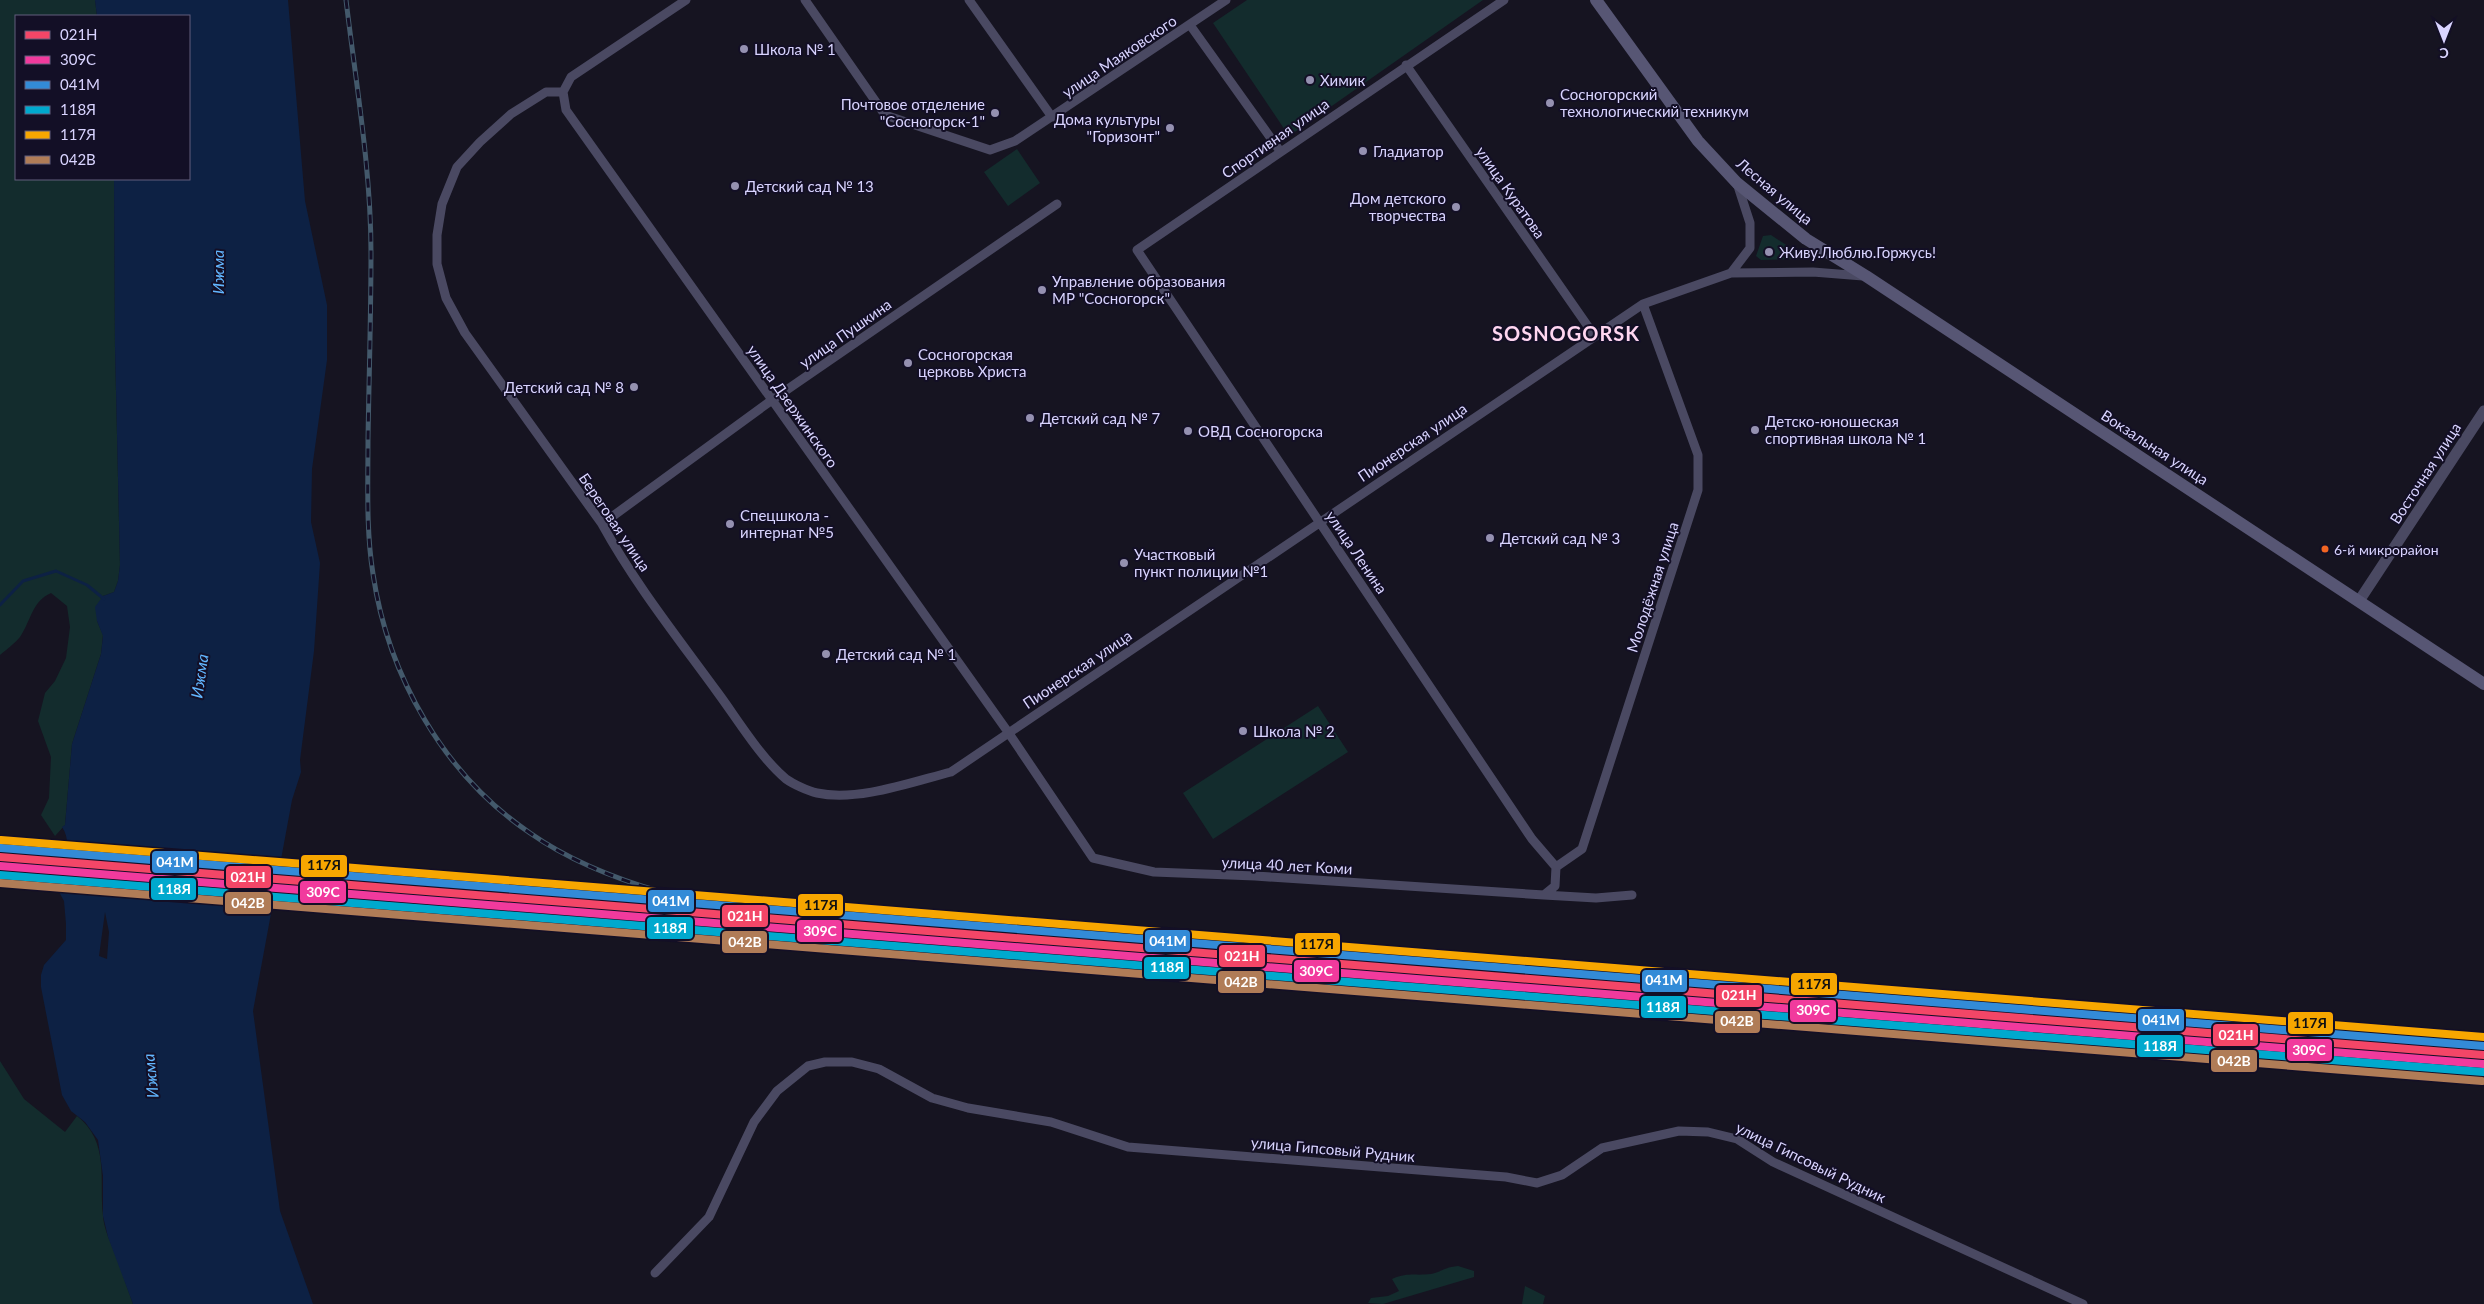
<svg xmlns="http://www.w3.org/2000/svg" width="2484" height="1304" viewBox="0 0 2484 1304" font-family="Lato,sans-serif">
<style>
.green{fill:#132c2d}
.water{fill:#0d2144;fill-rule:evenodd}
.pier{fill:#161421}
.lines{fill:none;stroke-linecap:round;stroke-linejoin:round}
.stream{stroke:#0d2144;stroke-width:3}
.minor{stroke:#4a4962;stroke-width:9}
.tertiary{stroke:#4a4962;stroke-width:11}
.secondary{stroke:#575674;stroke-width:12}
.rail-casing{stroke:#43596b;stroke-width:5}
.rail{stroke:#130f26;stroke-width:3;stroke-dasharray:9;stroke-linecap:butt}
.rail-1-casing{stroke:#130f26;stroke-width:11}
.rail-2-casing{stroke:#130f26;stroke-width:11}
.rail-3-casing{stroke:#130f26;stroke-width:11}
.rail-4-casing{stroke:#130f26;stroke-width:11}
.rail-5-casing{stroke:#130f26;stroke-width:11}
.rail-6-casing{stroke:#130f26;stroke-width:11}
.rail-1{stroke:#f34667;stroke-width:8}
.rail-2{stroke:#f13a9d;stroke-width:8}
.rail-3{stroke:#338bd7;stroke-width:8}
.rail-4{stroke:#00a9ce;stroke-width:8}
.rail-5{stroke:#f7a600;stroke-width:8}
.rail-6{stroke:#b07c57;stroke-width:8}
.poi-dot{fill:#9591b1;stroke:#130f26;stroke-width:2}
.bus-dot{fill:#f26522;stroke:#130f26;stroke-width:2}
.labels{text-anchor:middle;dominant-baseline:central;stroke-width:4;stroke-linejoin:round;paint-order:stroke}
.bus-label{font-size:14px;fill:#d9d4ff;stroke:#130f26;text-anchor:start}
.poi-label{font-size:15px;fill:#d9d4ff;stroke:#130f26;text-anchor:start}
.street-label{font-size:15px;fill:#d9d4ff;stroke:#130f26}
.water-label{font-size:16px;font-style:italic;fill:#62b6ff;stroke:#130f26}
.district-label{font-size:20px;font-weight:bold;letter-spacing:1px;fill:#ffd6f0;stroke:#130f26}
.line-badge{stroke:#130f26;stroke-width:2}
.badge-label{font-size:14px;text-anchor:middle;font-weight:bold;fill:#fff}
.pale-badge-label{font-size:14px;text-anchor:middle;font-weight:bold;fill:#111}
</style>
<rect width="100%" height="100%" fill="#161421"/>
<path class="green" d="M0,0H95L97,16H16V179H114L115,347L120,565L118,581L114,592L103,596L97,621L103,635L101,654L72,744L65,825L55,836L41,815L49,798L51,757L38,721L45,693L55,681L66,658L70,627L67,606L51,593C32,601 31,621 20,637C15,643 6,650 0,655Z
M1247,0H1483L1289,136L1213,23Z
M1017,149L1040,183L1008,206L984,172Z
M1771,235L1797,252L1794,259L1761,260L1756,256L1763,236Z
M1318,706L1348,752L1213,839L1183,793Z
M0,1061L24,1099L65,1132L77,1116C110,1142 99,1180 103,1216C104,1230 111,1243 116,1256C122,1272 127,1288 133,1304H0Z
M1458,1266L1474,1271V1277L1383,1304L1368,1303L1371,1298L1388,1296L1399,1291L1392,1279C1409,1272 1414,1276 1431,1274C1441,1272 1445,1267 1458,1266Z
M1525,1286L1545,1296L1543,1304H1522Z"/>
<path class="water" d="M95,0H288L305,201L327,305V360L312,469L311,522L320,563L314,651L300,760L301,772L292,800L253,1011L280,1211L313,1304H133L108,1237L103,1216V1176L98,1140L85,1122L71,1111L62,1095L41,987V975L44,965L66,940V924L64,901L59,892L41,877L33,865L57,871L64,869C66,854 71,840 62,827L65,825L72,744L101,654L103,636L97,621L95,607L103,596L114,592L118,581L120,565L115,347L114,179H189V16H97ZM105,912L109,932L107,959L99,956Z"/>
<path class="pier" d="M63,857L121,862L281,874L279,883L62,866Z"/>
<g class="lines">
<path class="stream" d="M0,605L23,581L56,571L87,585L104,599"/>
<path class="minor" d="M805,0L885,115L990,150L1015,141L1226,0
M969,0L1052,117
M1504,0L1137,250L1532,839L1556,867
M1190,25L1280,151
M1406,65L1594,335
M563,92H546L511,114L480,142L457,167L442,204L437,235V264L446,298L465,333L602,524C635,584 678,638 718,693C738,720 760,757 786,779C793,784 808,791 817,793C857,802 912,782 951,772L1643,304L1731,273L1813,272L1863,276
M563,92L566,110L1008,732L1093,858L1154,872L1255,876L1544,895L1596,898L1632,895
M563,92L571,77L686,0
M1731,273L1750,248V223L1737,183
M602,524L772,400L1057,204
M1556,867L1582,849L1698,490V455L1643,304
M1544,895L1555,886L1556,867
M655,1273L709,1217L754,1122L777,1091L808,1066L825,1062H852L879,1069L932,1098L968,1108L1051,1122L1128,1147L1506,1177L1537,1183L1562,1175L1602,1148L1679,1131L1708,1132L1737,1139L1773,1162L2083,1304"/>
<path class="tertiary" d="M2359,601L2484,411"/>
<path class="secondary" d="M1596,0L1698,141L1737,183L1806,239L1866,276L2484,684"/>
<defs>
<path id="rail" d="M346,0C356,84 371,169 371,253C371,315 369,377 368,440C368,485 366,530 373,574C388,676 444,775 530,833C570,861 616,879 662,892L988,929L2484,1047"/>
</defs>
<use href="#rail" class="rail-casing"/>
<use href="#rail" class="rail"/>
<defs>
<path id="rail-1" d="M0,857L2484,1055"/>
<path id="rail-2" d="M0,866L2483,1064"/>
<path id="rail-3" d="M1,848L2484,1046"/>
<path id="rail-4" d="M0,875L2483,1072"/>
<path id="rail-5" d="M1,840L2484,1037"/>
<path id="rail-6" d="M0,883L2482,1081"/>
</defs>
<use href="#rail-1" class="rail-1-casing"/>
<use href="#rail-2" class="rail-2-casing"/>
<use href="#rail-3" class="rail-3-casing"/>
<use href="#rail-4" class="rail-4-casing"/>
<use href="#rail-5" class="rail-5-casing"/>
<use href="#rail-6" class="rail-6-casing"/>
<use href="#rail-1" class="rail-1"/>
<use href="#rail-2" class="rail-2"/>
<use href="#rail-3" class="rail-3"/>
<use href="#rail-4" class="rail-4"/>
<use href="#rail-5" class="rail-5"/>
<use href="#rail-6" class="rail-6"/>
</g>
<g class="poi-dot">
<circle cx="744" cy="49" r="5"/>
<circle cx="1310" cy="80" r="5"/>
<circle cx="1550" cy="103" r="5"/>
<circle cx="995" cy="113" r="5"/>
<circle cx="1170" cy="128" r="5"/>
<circle cx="1363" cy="151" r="5"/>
<circle cx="735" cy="186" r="5"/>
<circle cx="1456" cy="207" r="5"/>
<circle cx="1769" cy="252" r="5"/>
<circle cx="1042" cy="290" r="5"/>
<circle cx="908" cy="363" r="5"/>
<circle cx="634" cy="387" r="5"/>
<circle cx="1030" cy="418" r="5"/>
<circle cx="1755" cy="430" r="5"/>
<circle cx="1188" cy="431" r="5"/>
<circle cx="730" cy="524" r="5"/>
<circle cx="1490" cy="538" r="5"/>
<circle cx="1124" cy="563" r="5"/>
<circle cx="826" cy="654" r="5"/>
<circle cx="1243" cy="731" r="5"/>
</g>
<circle class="bus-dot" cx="2325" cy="549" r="4.5"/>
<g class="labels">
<g class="bus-label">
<text x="2334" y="549">6-й микрорайон</text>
</g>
<g class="poi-label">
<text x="754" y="49">Школа № 1</text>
<text x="1320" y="80">Химик</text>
<text x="1560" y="94">Сосногорский<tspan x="1560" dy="17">технологический техникум</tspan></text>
<text x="985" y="104" text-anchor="end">Почтовое отделение<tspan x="985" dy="17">"Сосногорск-1"</tspan></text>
<text x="1160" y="119" text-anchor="end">Дома культуры<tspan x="1160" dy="17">"Горизонт"</tspan></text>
<text x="1373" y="151">Гладиатор</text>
<text x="745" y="186">Детский сад № 13</text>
<text x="1446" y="198" text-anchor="end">Дом детского<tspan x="1446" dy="17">творчества</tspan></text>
<text x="1779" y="252">Живу.Люблю.Горжусь!</text>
<text x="1052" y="281">Управление образования<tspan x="1052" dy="17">МР "Сосногорск"</tspan></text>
<text x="918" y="354">Сосногорская<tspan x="918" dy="17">церковь Христа</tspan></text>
<text x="624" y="387" text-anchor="end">Детский сад № 8</text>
<text x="1040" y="418">Детский сад № 7</text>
<text x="1765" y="421">Детско-юношеская<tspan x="1765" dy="17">спортивная школа № 1</tspan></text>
<text x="1198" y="431">ОВД Сосногорска</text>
<text x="740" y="515">Спецшкола -<tspan x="740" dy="17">интернат №5</tspan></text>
<text x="1500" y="538">Детский сад № 3</text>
<text x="1134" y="554">Участковый<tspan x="1134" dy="17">пункт полиции №1</tspan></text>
<text x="836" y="654">Детский сад № 1</text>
<text x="1253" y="731">Школа № 2</text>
</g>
<g class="street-label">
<text transform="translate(1119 56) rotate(-34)">улица Маяковского</text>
<text transform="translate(1275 138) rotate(-35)">Спортивная улица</text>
<text transform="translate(1775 191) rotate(40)">Лесная улица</text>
<text transform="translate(1511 192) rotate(55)">улица Куратова</text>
<text transform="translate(845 333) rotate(-35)">улица Пушкина</text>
<text transform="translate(793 406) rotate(55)">улица Дзержинского</text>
<text transform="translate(1412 442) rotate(-34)">Пионерская улица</text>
<text transform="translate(2155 447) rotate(33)">Вокзальная улица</text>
<text transform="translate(2425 473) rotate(-57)">Восточная улица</text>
<text transform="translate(615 522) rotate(56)">Береговая улица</text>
<text transform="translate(1357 552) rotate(56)">улица Ленина</text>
<text transform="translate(1652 587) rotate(-72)">Молодёжная улица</text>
<text transform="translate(1077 669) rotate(-34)">Пионерская улица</text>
<text transform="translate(1287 865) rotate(3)">улица 40 лет Коми</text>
<text transform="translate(1333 1149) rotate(5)">улица Гипсовый Рудник</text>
<text transform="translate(1811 1162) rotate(26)">улица Гипсовый Рудник</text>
</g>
<g class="water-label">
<text transform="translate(217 272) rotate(-90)">Ижма</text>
<text transform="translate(199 676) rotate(-82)">Ижма</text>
<text transform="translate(150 1076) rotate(-96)">Ижма</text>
</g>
<g class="district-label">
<text x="1566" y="333">SOSNOGORSK</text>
</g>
</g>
<g class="line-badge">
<rect x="151" y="850" width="47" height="24" rx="5" fill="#338bd7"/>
<rect x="300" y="854" width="48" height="24" rx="5" fill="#f7a600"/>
<rect x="225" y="865" width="47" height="24" rx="5" fill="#f34667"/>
<rect x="150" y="877" width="47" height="24" rx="5" fill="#00a9ce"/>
<rect x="299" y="880" width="48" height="24" rx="5" fill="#f13a9d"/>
<rect x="647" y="889" width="48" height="24" rx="5" fill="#338bd7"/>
<rect x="224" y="891" width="48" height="24" rx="5" fill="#b07c57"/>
<rect x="797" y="893" width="47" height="24" rx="5" fill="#f7a600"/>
<rect x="721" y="904" width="48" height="24" rx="5" fill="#f34667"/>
<rect x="646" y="916" width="48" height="24" rx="5" fill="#00a9ce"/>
<rect x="796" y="919" width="47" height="24" rx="5" fill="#f13a9d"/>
<rect x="1144" y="929" width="47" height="24" rx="5" fill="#338bd7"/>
<rect x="721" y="930" width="47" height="24" rx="5" fill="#b07c57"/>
<rect x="1294" y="932" width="47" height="24" rx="5" fill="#f7a600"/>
<rect x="1218" y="944" width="48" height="24" rx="5" fill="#f34667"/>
<rect x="1143" y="956" width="47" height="24" rx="5" fill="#00a9ce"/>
<rect x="1293" y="959" width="47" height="24" rx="5" fill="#f13a9d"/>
<rect x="1641" y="969" width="47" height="24" rx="5" fill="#338bd7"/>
<rect x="1217" y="970" width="48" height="24" rx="5" fill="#b07c57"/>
<rect x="1790" y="972" width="48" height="24" rx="5" fill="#f7a600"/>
<rect x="1715" y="984" width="48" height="24" rx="5" fill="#f34667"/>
<rect x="1640" y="995" width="47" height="24" rx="5" fill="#00a9ce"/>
<rect x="1789" y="999" width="48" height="24" rx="5" fill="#f13a9d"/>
<rect x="2137" y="1008" width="48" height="24" rx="5" fill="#338bd7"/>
<rect x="1714" y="1010" width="47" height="24" rx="5" fill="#b07c57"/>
<rect x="2287" y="1011" width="47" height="24" rx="5" fill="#f7a600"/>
<rect x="2212" y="1023" width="47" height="24" rx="5" fill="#f34667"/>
<rect x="2136" y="1034" width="48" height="24" rx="5" fill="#00a9ce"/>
<rect x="2286" y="1038" width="47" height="24" rx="5" fill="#f13a9d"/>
<rect x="2210" y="1049" width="48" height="24" rx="5" fill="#b07c57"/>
</g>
<g class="badge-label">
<text x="175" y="867">041М</text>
<text x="248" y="882">021Н</text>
<text x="174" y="894">118Я</text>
<text x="323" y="897">309С</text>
<text x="671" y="906">041М</text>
<text x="248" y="908">042В</text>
<text x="745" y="921">021Н</text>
<text x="670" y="933">118Я</text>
<text x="820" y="936">309С</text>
<text x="1168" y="946">041М</text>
<text x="745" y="947">042В</text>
<text x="1242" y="961">021Н</text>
<text x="1167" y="972">118Я</text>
<text x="1316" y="976">309С</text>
<text x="1664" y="985">041М</text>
<text x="1241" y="987">042В</text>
<text x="1739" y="1000">021Н</text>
<text x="1663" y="1012">118Я</text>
<text x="1813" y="1015">309С</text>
<text x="2161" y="1025">041М</text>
<text x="1737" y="1026">042В</text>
<text x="2236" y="1040">021Н</text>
<text x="2160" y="1051">118Я</text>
<text x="2309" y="1055">309С</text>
<text x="2234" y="1066">042В</text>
</g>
<g class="pale-badge-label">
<text x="324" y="870">117Я</text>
<text x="821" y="910">117Я</text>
<text x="1317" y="949">117Я</text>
<text x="1814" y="989">117Я</text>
<text x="2310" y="1028">117Я</text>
</g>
<rect x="15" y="15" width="175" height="165" fill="#130f26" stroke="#625e7d"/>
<rect x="25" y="31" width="25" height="8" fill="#f34667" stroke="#625e7d"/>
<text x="60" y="40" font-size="15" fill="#d9d4ff">021Н</text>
<rect x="25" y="56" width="25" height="8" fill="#f13a9d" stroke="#625e7d"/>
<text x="60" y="65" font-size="15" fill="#d9d4ff">309С</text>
<rect x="25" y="81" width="25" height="8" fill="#338bd7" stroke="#625e7d"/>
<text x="60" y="90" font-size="15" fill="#d9d4ff">041М</text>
<rect x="25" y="106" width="25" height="8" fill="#00a9ce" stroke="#625e7d"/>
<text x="60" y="115" font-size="15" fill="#d9d4ff">118Я</text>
<rect x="25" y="131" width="25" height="8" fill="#f7a600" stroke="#625e7d"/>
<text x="60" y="140" font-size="15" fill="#d9d4ff">117Я</text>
<rect x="25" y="156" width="25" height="8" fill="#b07c57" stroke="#625e7d"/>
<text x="60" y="165" font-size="15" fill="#d9d4ff">042В</text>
<g transform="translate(2444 40) rotate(180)" stroke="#130f26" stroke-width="4" paint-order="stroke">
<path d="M0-4L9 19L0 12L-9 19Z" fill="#d9d4ff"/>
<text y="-8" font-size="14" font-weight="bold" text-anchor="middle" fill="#d9d4ff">С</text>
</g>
</svg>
